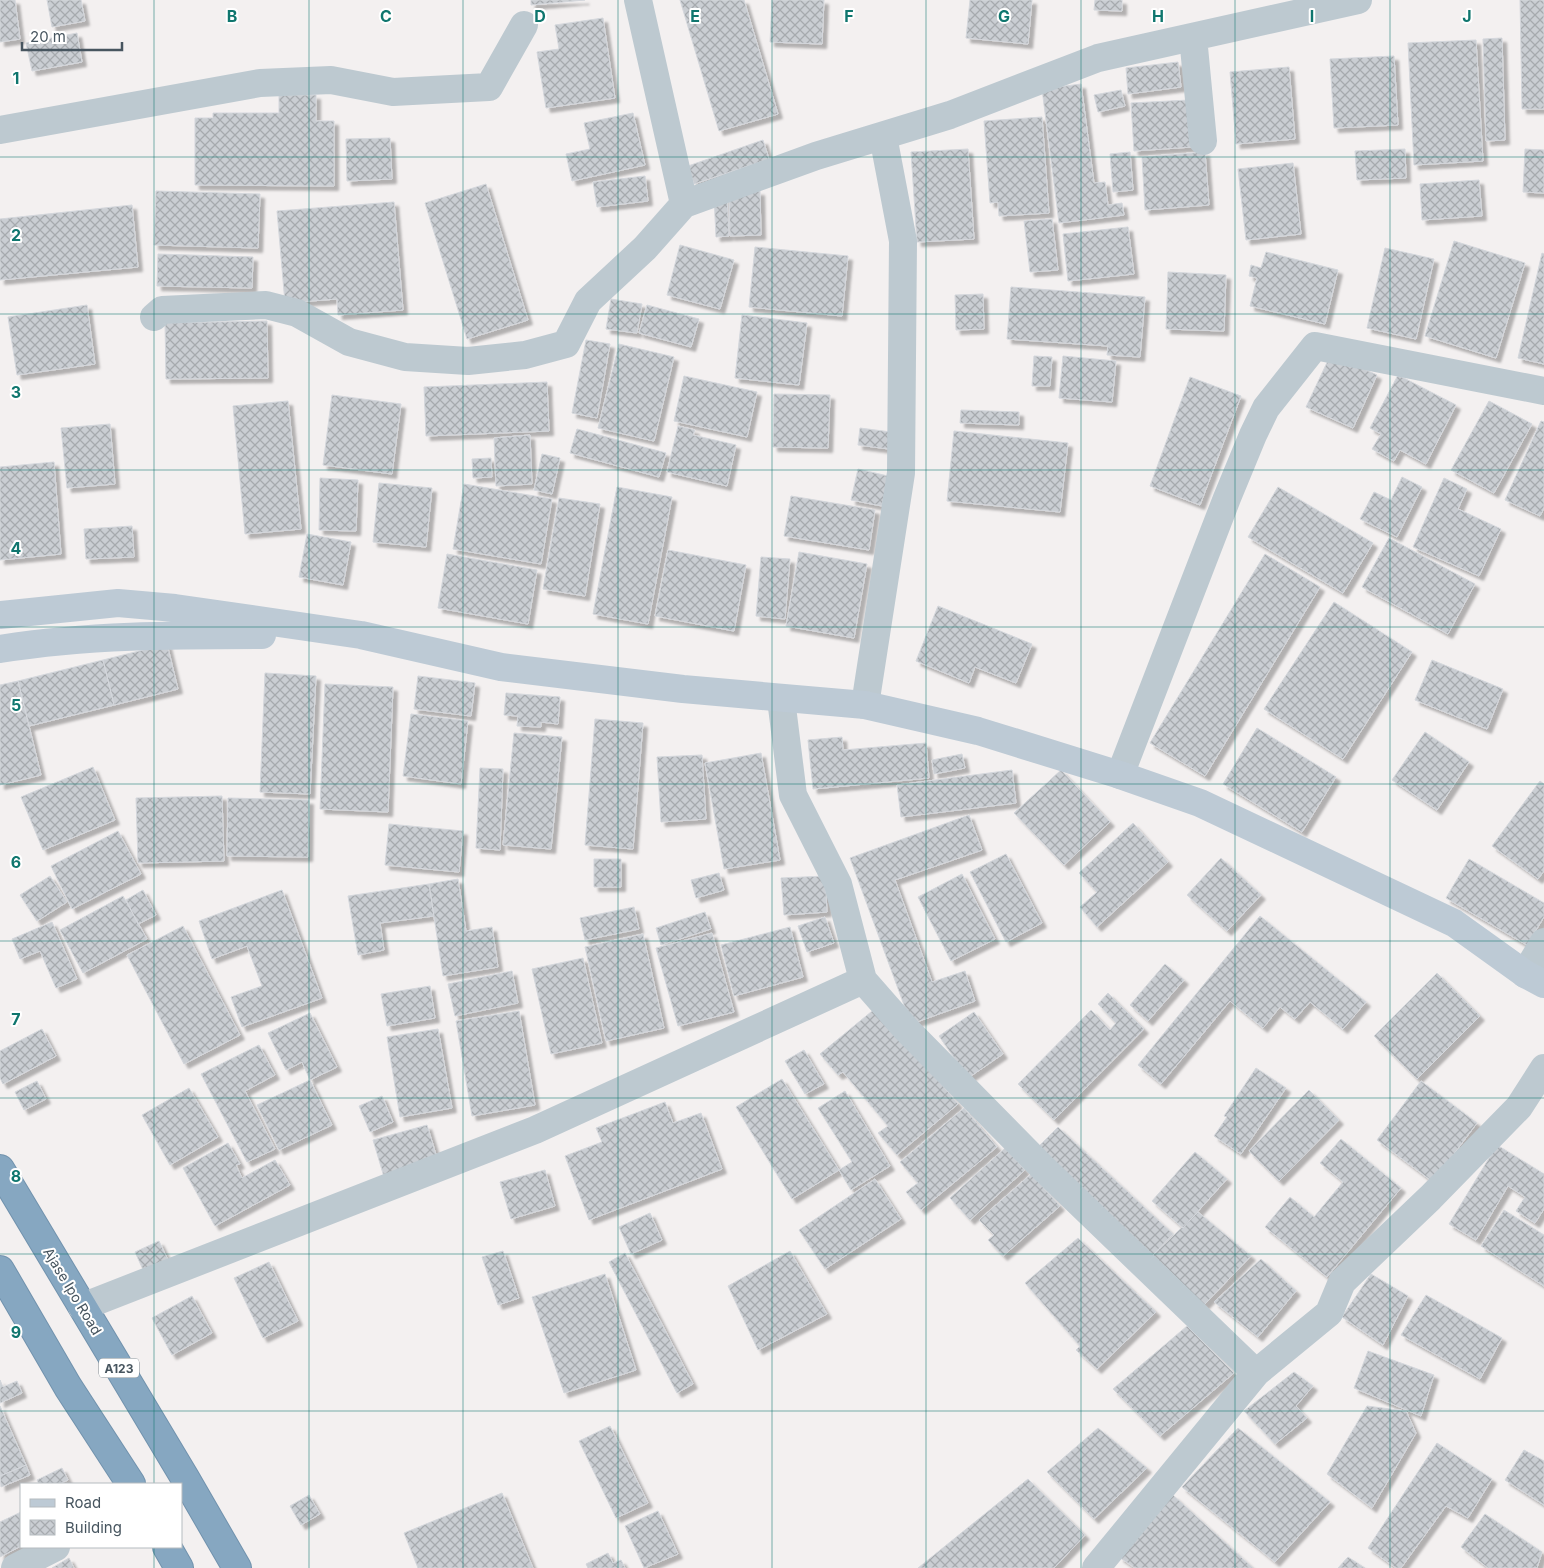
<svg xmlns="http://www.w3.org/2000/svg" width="1544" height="1568" viewBox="0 0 1544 1568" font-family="Inter,sans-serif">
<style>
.building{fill:url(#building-cross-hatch);stroke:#d4d7dc;filter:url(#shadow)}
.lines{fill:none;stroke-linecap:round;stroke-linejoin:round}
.highway-casing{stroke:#7192ad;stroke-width:30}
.street{stroke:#bdc9d0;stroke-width:28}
.secondary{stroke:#bdcad5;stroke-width:28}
.highway{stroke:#86a7c1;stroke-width:28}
.grid{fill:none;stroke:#0f766e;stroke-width:1;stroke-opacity:0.55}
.labels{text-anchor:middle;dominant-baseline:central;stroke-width:4;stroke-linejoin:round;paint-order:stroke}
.shield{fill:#fff;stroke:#7e888f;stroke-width:1}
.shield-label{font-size:12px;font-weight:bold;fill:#47555f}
.street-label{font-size:14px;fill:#47555f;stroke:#fff}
.grid-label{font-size:16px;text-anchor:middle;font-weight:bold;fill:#0f766e;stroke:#fff;stroke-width:4;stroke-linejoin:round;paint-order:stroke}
</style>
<defs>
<pattern id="building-cross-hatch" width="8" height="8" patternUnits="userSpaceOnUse" patternTransform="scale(1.25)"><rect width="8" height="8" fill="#caced3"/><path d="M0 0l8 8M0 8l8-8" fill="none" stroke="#a6aaae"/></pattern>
<filter id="shadow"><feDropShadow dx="4.5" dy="4.5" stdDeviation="1" flood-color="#0004"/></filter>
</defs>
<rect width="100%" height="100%" fill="#f3f0f0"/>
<path class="building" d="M0,0H15L20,39L0,42Z
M47,0H81L85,21L52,27Z
M531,0H585L531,5Z
M680,0H744L778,114L719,131Z
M772,0H824L822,44L770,42Z
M970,0H1032L1028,44L966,38Z
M1095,0H1122V11L1094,10Z
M1520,0H1544V109H1522Z
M603,18L615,98L546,108L537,52L559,49L555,25Z
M77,33L82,62L32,71L26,43Z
M1502,38L1505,140L1486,141L1483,39Z
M1476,40L1483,161L1414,165L1408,43Z
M1394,56L1398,125L1334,128L1330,59Z
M1178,62L1181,87L1128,94L1126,68Z
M1289,67L1295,139L1236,144L1230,72Z
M1081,84L1094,183L1105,182L1108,205L1122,203L1124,215L1059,223L1042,89Z
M1121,90L1125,106L1098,112L1094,95Z
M279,95H316V121H334V186L195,185V118H213V113H279Z
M1189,100L1192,147L1134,151L1131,103Z
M633,113L645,165L572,181L566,154L590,149L584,123Z
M1042,117L1049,213L999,216L998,202L990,203L984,121Z
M390,138L392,179L347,181L346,139Z
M763,140L769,159L694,184L688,166Z
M968,149L974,239L917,242L911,152Z
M1405,149L1406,178L1357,180L1355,151Z
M1525,149L1544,150V193L1523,192Z
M1130,152L1133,190L1113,192L1110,154Z
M1205,152L1209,205L1145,210L1142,157Z
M1293,163L1301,234L1246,240L1238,169Z
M645,176L648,201L597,207L593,182Z
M1479,180L1482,216L1422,220L1420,184Z
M486,184L528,320L467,339L425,203Z
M156,191L260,194L258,248L154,245Z
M760,191L761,235L730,236L729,192Z
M727,196L729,236L716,237L714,197Z
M394,202L403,310L338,315L337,299L285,303L277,211Z
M132,205L138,267L0,280V219Z
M1052,219L1058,270L1030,272L1024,221Z
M1128,227L1134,274L1068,281L1063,234Z
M1454,241L1525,263L1496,358L1425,336Z
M680,245L734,260L720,309L667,295Z
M755,247L848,256L842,316L749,307Z
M1385,248L1434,259L1416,339L1367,328Z
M1266,252L1338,270L1325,324L1250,306L1257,278L1249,276L1251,265L1261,268Z
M1542,253L1544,254V364L1518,358Z
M158,254L253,257L252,288L157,286Z
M1168,272L1226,275L1224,331L1166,329Z
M1011,287L1145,297L1140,357L1107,355L1108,346L1007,339Z
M983,294L984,329L956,330L955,295Z
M611,299L642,304L637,333L606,329Z
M87,305L95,364L17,375L8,317Z
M647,305L699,319L691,347L639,333Z
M742,315L807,323L799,385L735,378Z
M267,321L268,378L166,379L165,323Z
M586,340L610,344L597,418L572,413Z
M619,344L674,357L654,441L598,428Z
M1331,354L1377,375L1353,428L1306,407Z
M1034,356L1052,357L1050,386H1032Z
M1063,356L1116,361L1112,402L1059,398Z
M1398,375L1456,405L1426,464L1400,450L1394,461L1372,449L1381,434L1370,428Z
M684,376L757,392L747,437L674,421Z
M1190,377L1241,396L1200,505L1150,486Z
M547,382L549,431L426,436L424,387Z
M774,394L830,395L828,448L773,447Z
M332,395L401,404L392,474L323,465Z
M288,401L301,529L245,534L233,406Z
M1489,401L1532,424L1494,493L1451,470Z
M961,410L1019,412V425L960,423Z
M1541,421L1544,422V508L1540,516L1505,500Z
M110,424L115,484L67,488L61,428Z
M678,426L695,430L693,435L736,445L727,486L667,472Z
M860,428L891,432L889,449L858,445Z
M577,429L666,453L659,477L570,453Z
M954,431L1068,443L1060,512L947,501Z
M530,435L532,484L496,486L494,438Z
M542,454L560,458L552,494L534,490Z
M491,458L492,477L473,478L472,459Z
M54,462L61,554L0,560V467Z
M858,469L888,476L882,506L851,500Z
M1402,477L1422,487L1397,537L1360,519L1374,492L1391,500Z
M320,478L358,480L356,531L319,530Z
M1444,478L1467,489L1458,509L1501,529L1479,576L1413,547Z
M379,483L432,488L426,547L373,542Z
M464,484L552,499L541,564L453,549Z
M617,487L672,497L648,624L593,614Z
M1278,487L1373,543L1343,593L1248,537Z
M791,496L875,510L869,550L784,536Z
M559,498L600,504L585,596L543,589Z
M132,526L134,557L86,559L84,529Z
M307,534L351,542L343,585L299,577Z
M1389,538L1475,584L1448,634L1362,587Z
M668,550L746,565L734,631L655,616Z
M799,552L867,564L854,638L786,626Z
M447,554L537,570L528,624L438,608Z
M1265,554L1320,587L1205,776L1150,743Z
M761,557L790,559L785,619L756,616Z
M1334,602L1412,652L1343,759L1264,709Z
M938,606L1032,644L1016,683L975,667L969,683L916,661Z
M167,644L178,689L114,705L103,660Z
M103,660L114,705L29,726L18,681Z
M1432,660L1503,689L1487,729L1415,700Z
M265,673L316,676L310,794L260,792Z
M418,676L475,683L471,716L414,709Z
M18,681L41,775L0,785V685Z
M325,684L393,687L388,812L320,809Z
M506,693L560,697L558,724L541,722V727L517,726L518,716L504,715Z
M411,714L468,721L461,784L403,776Z
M595,719L643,723L633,849L585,845Z
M1257,728L1336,777L1302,832L1223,784Z
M1425,732L1469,762L1437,810L1392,780Z
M514,733L562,737L551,849L503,845Z
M842,737L843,750L926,743L929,778L813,789L808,740Z
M761,753L780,860L724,869L705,763Z
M962,754L965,768L934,774L932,760Z
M702,755L706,819L661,822L657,757Z
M93,767L115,820L43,850L21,797Z
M480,768L503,769L500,850L476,848Z
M1012,770L1016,803L901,817L897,785Z
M1061,770L1110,822L1064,865L1014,813Z
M1540,781L1544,784V871L1538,879L1492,846Z
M222,796L224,861L138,863L136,798Z
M228,798L309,800L308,857L227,856Z
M969,815L982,850L895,880L932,982L965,971L975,1001L911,1024L850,858Z
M1133,823L1168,862L1097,927L1080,907L1097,892L1079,873Z
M389,824L463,831L459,872L385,865Z
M118,831L141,874L72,909L51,866Z
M1006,854L1042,923L1006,942L970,872Z
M1221,858L1261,895L1227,931L1187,895Z
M594,859H621V887H594Z
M1469,859L1544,903V917L1527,945L1446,898Z
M719,873L724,890L696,898L691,880Z
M962,874L995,939L951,961L918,897Z
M50,876L67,902L37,921L20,895Z
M825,876L827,912L784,915L781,878Z
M458,879L466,931L492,927L498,967L443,976L429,884Z
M429,884L434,916L380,923L384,950L358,955L348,896Z
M143,890L156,915L138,924L126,900Z
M282,890L322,998L242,1027L231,997L262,986L247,946L212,959L199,921Z
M123,896L147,939L83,973L60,930Z
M634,907L639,929L585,940L580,918Z
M705,912L711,929L661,945L656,928Z
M1260,916L1366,1002L1343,1029L1310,1002L1295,1019L1280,1007L1263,1028L1230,1001L1161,1084L1138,1065Z
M825,917L834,943L807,952L798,926Z
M52,922L77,979L56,988L40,951L20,959L12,939Z
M183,926L240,1035L184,1064L127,955Z
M790,927L803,977L734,996L721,945Z
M712,933L734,1012L678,1026L656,948Z
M643,934L664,1028L606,1041L585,947Z
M583,958L602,1043L551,1054L532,969Z
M1165,964L1184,980L1148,1021L1130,1005Z
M512,971L518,1003L455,1016L448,984Z
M1437,973L1480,1016L1417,1079L1374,1036Z
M430,986L435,1018L387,1026L381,994Z
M1108,993L1144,1029L1054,1120L1018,1084L1091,1010L1110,1030L1116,1023L1098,1004Z
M877,1007L958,1104L897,1155L878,1133L888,1126L843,1072L838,1075L820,1054Z
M519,1011L535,1105L472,1116L456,1021Z
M974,1012L1003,1054L968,1078L939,1036Z
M310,1013L337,1067L310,1080L302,1062L286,1070L268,1033Z
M42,1029L56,1056L3,1084L0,1078V1051Z
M438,1029L452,1108L400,1117L387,1037Z
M259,1045L275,1075L245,1091L275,1149L247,1162L201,1074Z
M804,1050L824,1084L805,1094L785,1061Z
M1256,1068L1286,1088L1241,1154L1214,1136L1227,1117L1224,1116Z
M782,1079L839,1170L792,1199L736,1107Z
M310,1080L332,1125L279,1150L257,1105Z
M37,1081L46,1099L24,1110L15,1092Z
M1421,1081L1477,1123L1433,1182L1377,1140Z
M189,1088L218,1137L170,1165L142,1115Z
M1309,1090L1339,1120L1279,1181L1249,1151Z
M845,1091L890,1166L851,1190L839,1170L852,1162L818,1108Z
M382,1096L393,1122L370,1132L359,1106Z
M665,1102L673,1123L701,1113L722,1169L589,1220L565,1156L602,1142L596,1128Z
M964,1108L997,1147L921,1210L906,1192L918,1183L900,1162Z
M427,1125L438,1161L384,1177L373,1140Z
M1058,1127L1173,1234L1153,1255L1037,1148Z
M1341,1139L1401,1188L1327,1277L1265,1227L1290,1197L1314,1217L1343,1182L1320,1163Z
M228,1143L240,1164L236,1165L242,1178L275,1160L290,1185L215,1226L183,1168Z
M1497,1145L1544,1174V1209L1535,1223L1516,1211L1525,1197L1508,1186L1476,1240L1449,1224Z
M1005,1148L1025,1170L970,1220L950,1198Z
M1195,1152L1227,1179L1183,1228L1152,1201Z
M545,1170L555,1206L511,1219L500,1182Z
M1031,1174L1060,1206L1003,1256L988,1240L994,1235L979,1220Z
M875,1179L901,1219L825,1269L799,1230Z
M1504,1210L1544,1235V1286L1481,1246Z
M1198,1212L1251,1256L1204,1305L1153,1255Z
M650,1213L662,1240L631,1254L619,1227Z
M1078,1238L1156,1312L1097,1369L1076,1350L1080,1346L1025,1283Z
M159,1241L169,1262L145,1274L135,1252Z
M503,1251L519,1298L498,1305L482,1257Z
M790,1251L827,1314L758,1350L728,1286Z
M625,1253L693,1384L677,1393L609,1262Z
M1261,1259L1296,1291L1258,1337L1214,1302Z
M269,1262L298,1321L263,1338L234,1278Z
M605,1274L636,1370L564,1393L532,1297Z
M1371,1274L1408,1296L1383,1345L1342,1317Z
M1426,1295L1502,1338L1480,1379L1401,1335Z
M192,1296L212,1333L172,1355L152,1318Z
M1187,1326L1234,1373L1160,1436L1113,1389Z
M1368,1351L1434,1375L1421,1416L1354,1388Z
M1294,1372L1313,1386L1296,1406L1307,1418L1275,1444L1244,1411Z
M0,1380L3,1387L17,1381L22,1393L0,1403Z
M0,1406L26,1465L0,1476Z
M1367,1406L1406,1411L1416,1433L1372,1508L1327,1474Z
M610,1426L648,1503L616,1518L579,1441Z
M1098,1428L1147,1468L1094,1519L1047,1472Z
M1238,1428L1330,1502L1275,1562L1182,1487Z
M1437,1443L1492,1479L1468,1518L1446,1506L1401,1568H1396L1368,1548Z
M1524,1450L1544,1461V1505L1505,1480Z
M26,1465L30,1475L1,1487L0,1476Z
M62,1468L68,1480L59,1484H39L37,1480Z
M1028,1479L1085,1535L1054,1568H918Z
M502,1493L533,1568H418L404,1533Z
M309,1495L320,1514L301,1525L290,1506Z
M1173,1495L1253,1568H1135L1119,1557Z
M658,1511L678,1554L644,1568L625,1526Z
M21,1512V1546L0,1557V1522Z
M1485,1514L1542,1552L1537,1568H1488L1461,1547Z
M608,1553L613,1563L621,1560L625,1568H588L586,1564Z
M1348,1557L1365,1568H1338Z
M69,1558L74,1568H52Z"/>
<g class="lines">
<defs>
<path id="highway" d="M0,1169L185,1478L237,1568
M0,1270L68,1387L131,1484
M167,1547L179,1568"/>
</defs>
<use href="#highway" class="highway-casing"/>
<path class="street" d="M638,0L684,204
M1193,37L1203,141
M0,130L260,83L331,80L393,92L489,87L524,25
M154,317L162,310L266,305L297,313L349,342L405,357L468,361L525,355L566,344L588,301L645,248L684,204L816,156L950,115L1098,58L1358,0
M781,699L793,795L838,884L863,980L906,1029L1042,1167L1256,1373
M865,705L901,473L903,241L883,136
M1120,775L1227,498L1253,435L1266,408L1315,346L1544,391
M1525,974L1544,942
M82,1307L535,1130L863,980
M15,1568L56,1547
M1096,1568L1256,1373L1329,1313L1342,1282L1430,1198L1519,1107L1544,1068"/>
<path class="secondary" d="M0,615L118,603L175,608L361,635L501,667L683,689L865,705L978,731L1120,775L1200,803L1454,923L1525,974L1544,984
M0,649C87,635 174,635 262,635"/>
<use href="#highway" class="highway"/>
</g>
<path class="grid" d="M154,0V1484M309,0V1568M463,0V1568M618,0V1568M772,0V1568M926,0V1568M1081,0V1568M1235,0V1568M1390,0V1568M0,157H1544M0,314H1544M0,470H1544M0,627H1544M0,784H1544M0,941H1544M0,1098H1544M0,1254H1544M0,1411H1544M154,1547V1568"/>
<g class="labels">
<rect class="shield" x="99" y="1358.5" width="40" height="19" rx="4"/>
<g class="shield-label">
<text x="119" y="1368">A123</text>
</g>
<g class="street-label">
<text transform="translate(73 1291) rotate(59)">Ajase Ipo Road</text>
</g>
</g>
<g class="grid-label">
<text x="232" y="22">B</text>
<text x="386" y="22">C</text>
<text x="540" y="22">D</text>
<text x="695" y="22">E</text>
<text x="849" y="22">F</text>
<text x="1004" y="22">G</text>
<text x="1158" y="22">H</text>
<text x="1312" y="22">I</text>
<text x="1467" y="22">J</text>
<text x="16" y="84">1</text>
<text x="16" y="241">2</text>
<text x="16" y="398">3</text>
<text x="16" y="554">4</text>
<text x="16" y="711">5</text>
<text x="16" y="868">6</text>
<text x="16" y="1025">7</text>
<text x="16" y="1182">8</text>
<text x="16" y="1338">9</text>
</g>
<rect x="20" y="1483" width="162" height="65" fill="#ffffff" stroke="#b5bbbf"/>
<rect x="30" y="1499" width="25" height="8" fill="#bdcad5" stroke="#b5bbbf"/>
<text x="65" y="1508" font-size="15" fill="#47555f">Road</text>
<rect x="30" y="1520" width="25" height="15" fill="url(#building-cross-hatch)" stroke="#b5bbbf"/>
<text x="65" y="1533" font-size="15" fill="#47555f">Building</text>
<path d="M22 42v8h100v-8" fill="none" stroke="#47555f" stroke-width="2.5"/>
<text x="30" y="42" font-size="15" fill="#47555f" stroke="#ffffff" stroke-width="4" paint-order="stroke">20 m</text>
</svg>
